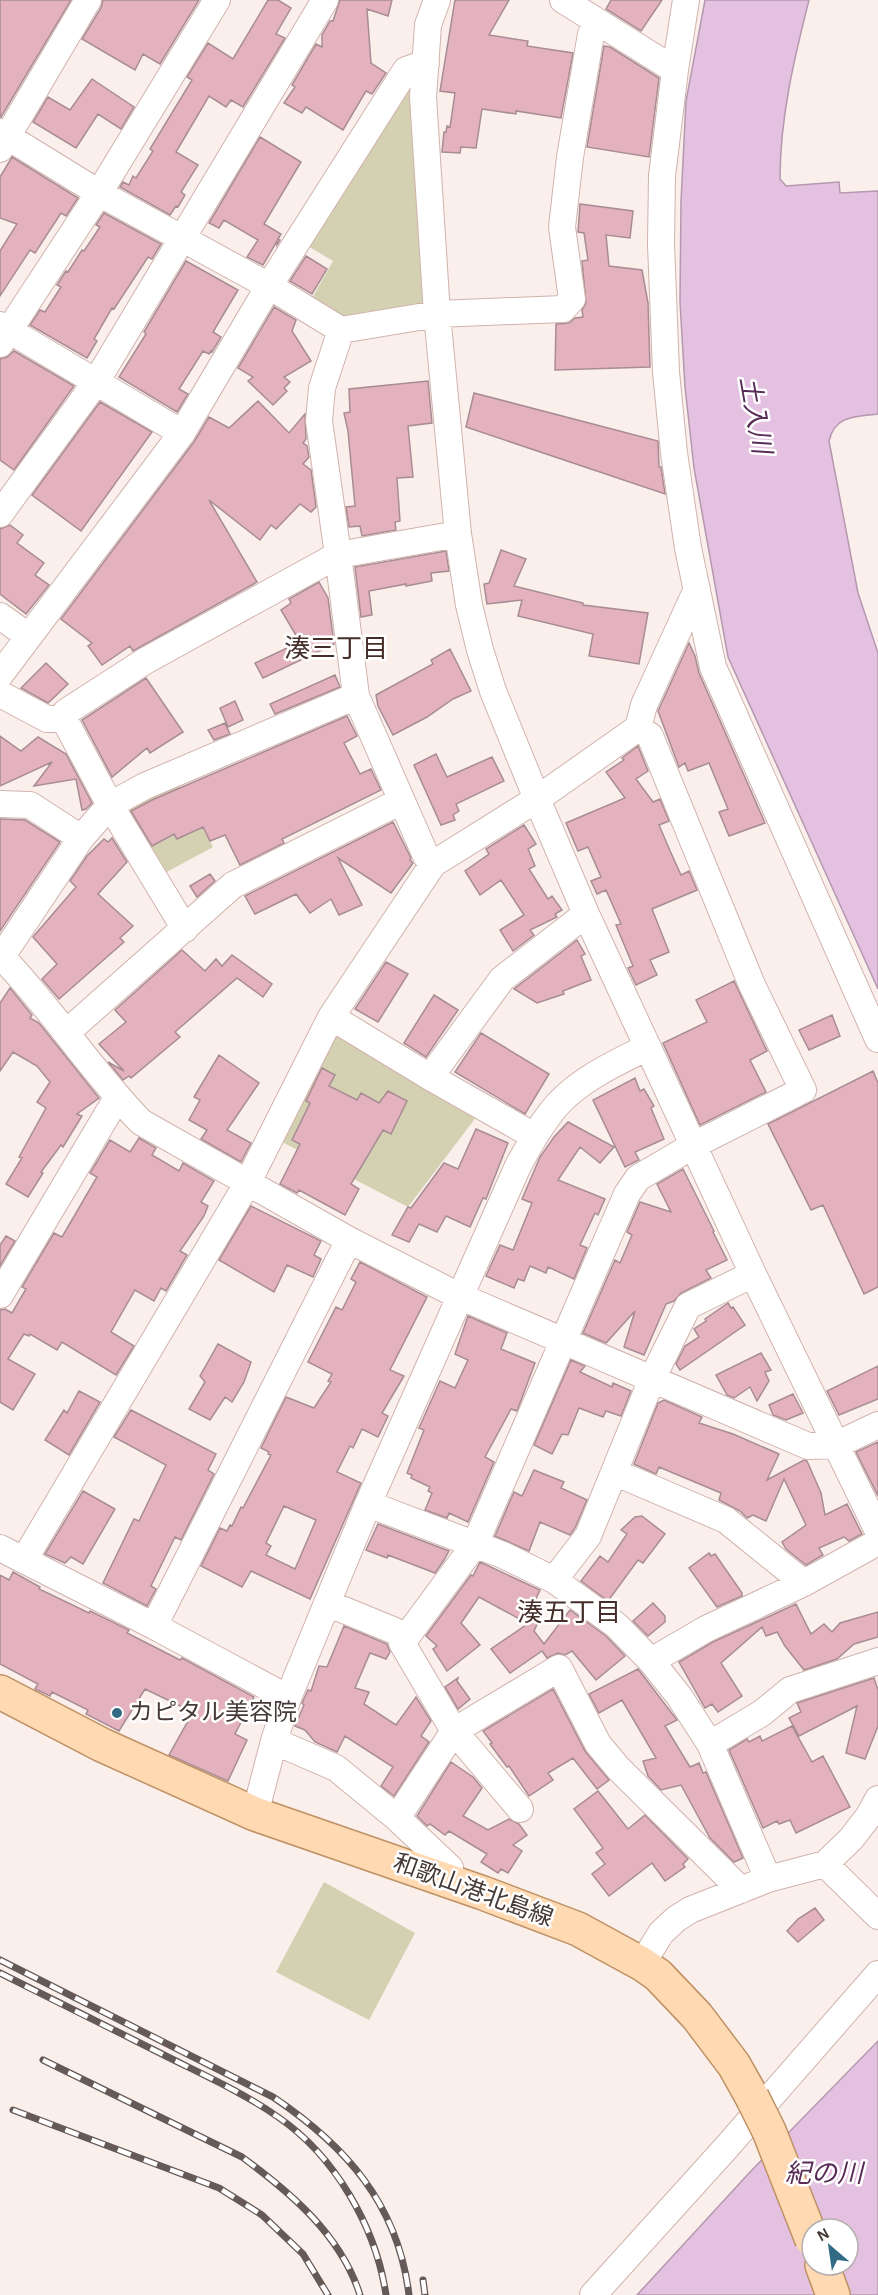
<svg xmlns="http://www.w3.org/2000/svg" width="878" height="2295" viewBox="0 0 878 2295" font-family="'Alegreya Sans','Noto Sans JP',sans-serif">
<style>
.green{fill:#d4d0b2}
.water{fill:#e4c0e1;stroke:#b498ae;stroke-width:1.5;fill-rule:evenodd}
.building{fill:#e3b2be;stroke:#a88c93;stroke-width:1.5;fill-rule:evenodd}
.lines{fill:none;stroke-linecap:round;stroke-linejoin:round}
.minor-casing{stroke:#d0b3ac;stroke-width:28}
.major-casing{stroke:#be9164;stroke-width:36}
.minor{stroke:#fff;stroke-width:26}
.major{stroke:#ffd9b1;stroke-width:33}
.rail-casing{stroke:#655a57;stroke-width:7}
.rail{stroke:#fff;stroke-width:4.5;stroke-dasharray:14;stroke-linecap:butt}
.major-bridge-casing{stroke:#be9164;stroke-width:36;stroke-linecap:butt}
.major-bridge{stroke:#ffd9b1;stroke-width:33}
.poi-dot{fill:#336b85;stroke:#fff;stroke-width:2}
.labels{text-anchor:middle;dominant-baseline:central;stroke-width:5;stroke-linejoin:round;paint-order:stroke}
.poi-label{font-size:24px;fill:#453a37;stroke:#fff;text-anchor:start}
.street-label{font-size:24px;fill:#453a37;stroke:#fff}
.water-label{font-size:26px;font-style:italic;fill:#582c56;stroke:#fff}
.neighbourhood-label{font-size:26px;fill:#452e29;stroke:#fff}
</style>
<rect width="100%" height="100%" fill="#fbefec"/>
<path class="green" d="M405,90L410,92L424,312L344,319L311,300L333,261L306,245Z
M177,781L213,847L161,875L124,813Z
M341,1035L477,1116L408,1207L280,1141L335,1036Z
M324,1882L415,1933L369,2020L276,1972Z"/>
<path class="water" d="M705,0H809C794,59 780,118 780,179L786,186L839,182L840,193L878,191V414C855,417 835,415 829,441L858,593L878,653V989L728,657L694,468L685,387L680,302L681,201L686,101Z
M878,2041V2295H637L750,2172ZM812,2229H848V2265H812Z"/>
<path class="building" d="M0,0H71L1,117H0Z
M103,0H199L160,64L143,54L135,70L82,39L101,8Z
M268,0H278L291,8L276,34L285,38L243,107L231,100L226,107L209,96L176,152L198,165L181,192L185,195L178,207L176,206L170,215L120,187L123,182L129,185L133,176L136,178L153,151L150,149L192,80L187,77L208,43L233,59Z
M340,0H392L388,16L367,9L371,63L386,73L372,94L366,91L343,130L306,107L302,113L284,103L295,87L292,85L316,44L322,47V35L330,21H333Z
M455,0H509L489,35L528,41L527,46L573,53L561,118L516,111V114L482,109L476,148L461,147L460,153L442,152L444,132H446L447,126L450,127L455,93L440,91Z
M611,0H662L641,31L606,9Z
M604,46L610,47L659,78L649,157L587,147Z
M92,79L134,107L121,129L98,114L76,148L33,122L48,97L70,110Z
M260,137L301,162L264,224L281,234L278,239L280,240L277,245V241L263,265L247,257L258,240L224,220L219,228L209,223Z
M12,157L78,198L66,216L61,213L35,253L30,250L0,296V251L17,224L0,218V177Z
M580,204L633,211L630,238L606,235L609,266L642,270L648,303L650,367L555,370L556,324L569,323L575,318L583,317L582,310L586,303L582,261L588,260L584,233L578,232Z
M104,213L161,244L152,259L148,257L114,309L112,308L94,339L97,341L87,358L30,325L40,310L45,312L61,287L57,285L66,271L68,272L82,250L84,251L100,227L96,225Z
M306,256L327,269L312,294L290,281Z
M186,261L238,290L213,332L221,337L212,352L211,351L209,354L203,351L179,389L188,394L177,412L119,377L146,334L144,332Z
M274,307L296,320L292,331L311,361L284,377L290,382L284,388L287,391L273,405L248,381L253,377L238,368Z
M14,351L74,386L14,470L0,460V359L7,357Z
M428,381L432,423L408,426L413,477L397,478L400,521L395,522L396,530L362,536L360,526L349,527L346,507L355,506L348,431L344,413L350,412L349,389Z
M474,393L658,441L659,467H661L665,494L466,427Z
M258,401L289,433L305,414L306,439L303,443L307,446L309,457L303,464L311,470L316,507L311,512L300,504L276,529L271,525L260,540L209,500L257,582L133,651L130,646L102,665L88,646L92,643L61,619L194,442L209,417L229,428Z
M100,402L152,432L81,531L32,495Z
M10,525L23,535L17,543L44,563L35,575L49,585L26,614L0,594V529Z
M501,550L526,559L514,586L583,603V605L648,613L639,664L589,656L593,634L518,616L522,600L487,604L484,584L489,583Z
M446,551L449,571L431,573L432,581L406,586V584L369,591L372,615L361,617L355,567Z
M319,582L328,598L334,644L263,678L255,663L300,642L281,610L291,603L289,599Z
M689,643L695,656L699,673L765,823L729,836L719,812L728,809L709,763L688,771L685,763L679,767L658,711Z
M450,649L471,691L453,699L427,717L393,735L378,706L376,695L433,664L431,660Z
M46,663L68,684L48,703L21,688Z
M335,675L340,687L275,714L270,704Z
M146,678L183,732L150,753L147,748L112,777L82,720Z
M235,701L243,720L228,727L220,708Z
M347,716L357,736L344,743L360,774L371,769L381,790L282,839L284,843L240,865L225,835L210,841L203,827L177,839L174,834L152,846L131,811L152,800Z
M225,723L230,734L214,740L208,730Z
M0,736L21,751L38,737L66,754L92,803L86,809L82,810L76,779L34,786L52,762L0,786Z
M638,746L648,771L636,779L653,802L660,799L669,821L659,825L671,853L681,875L689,871L697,890L652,909L669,952L650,960L657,975L636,985L628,968L633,966L616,925L621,924L606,890L597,894L591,881L601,877L588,847L578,851L566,823L625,798L606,772L624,760L622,758Z
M436,754L447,777L492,757L504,781L456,804L459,811L453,815L455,820L441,825L414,765Z
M0,819L25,820L60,842L0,931Z
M393,822L411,858L410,860L413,863L391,893L338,858L362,905L339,915L331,899L310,913L296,894L255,914L245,896Z
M524,825L536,844L528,849L535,866L529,869L548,899L552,896L562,910L555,914L557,917L530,930L534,935L513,951L500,930L524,915L501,880L480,895L465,871L489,854L486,849Z
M112,838L127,862L98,894L133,926L120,938L124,942L59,999L42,979L57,964L33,937L76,887L70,881L87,856L104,839L108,842Z
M210,874L215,881L197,897L190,886Z
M577,940L585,954L581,956L591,980L563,991L564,994L537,1003L514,989Z
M182,950L205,971L216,959L222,966L232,955L272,984L263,997L237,978L175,1032L180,1037L131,1078L129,1076L123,1080L108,1062L124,1071L99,1044L126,1022L115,1010Z
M386,962L408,974L378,1022L355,1009Z
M734,981L767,1051L750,1060L766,1092L700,1125L663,1043L707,1022L696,1000Z
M10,988L32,1015L30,1018L39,1023L99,1098L77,1114L82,1116L63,1147L61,1145L41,1172L43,1173L28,1197L6,1184L22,1158L19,1157L46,1108L37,1102L50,1082L37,1066L13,1052L0,1071V1003Z
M434,995L458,1010L426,1057L404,1043Z
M832,1015L840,1036L809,1050L799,1030Z
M481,1033L549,1074L525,1114L455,1072Z
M219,1055L259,1083L227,1130L251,1143L241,1162L201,1139L207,1130L189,1120L200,1100L194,1097Z
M322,1068L335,1075L329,1086L357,1100L361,1093L379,1103L388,1091L407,1101L391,1134L383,1130L351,1184L359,1189L345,1215L299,1190L297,1193L280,1184L300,1144L292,1140L310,1103L306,1101Z
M873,1071L878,1083V1287L864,1294L823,1205L811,1210L768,1124Z
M635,1078L640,1091L644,1089L654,1106L651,1108L664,1139L635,1152L639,1160L625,1167L593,1100Z
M568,1122L614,1147L600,1163L580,1147L558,1180L605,1199L598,1215L595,1213L580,1245L587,1248L574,1279L548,1267L546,1273L530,1266L524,1281L518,1279L514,1288L486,1276L500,1245L513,1250L532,1203L522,1199L540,1157L554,1137Z
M476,1129L508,1143L486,1199L483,1198L470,1227L446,1216L437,1232L419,1224L409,1242L392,1235L408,1207L411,1208L444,1163L458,1169Z
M139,1138L156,1148L152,1155L179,1171L183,1163L214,1181L201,1202L208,1206L204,1216L180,1251L187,1255L166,1291L161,1288L154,1301L135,1290L111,1332L134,1346L116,1375L62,1342L57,1350L30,1334L29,1336L24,1334L8,1359L35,1374L13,1410L0,1402V1310L5,1309L12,1313L26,1289L22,1287L54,1233L62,1237L97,1177L90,1173L110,1140L130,1152Z
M683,1169L714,1231L713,1232L727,1260L706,1270L711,1278L681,1293L674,1301L666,1304L644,1355L624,1347L635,1311L606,1343L583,1333L615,1260L620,1263L632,1235L627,1232L640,1202L671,1212L657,1184Z
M251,1206L321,1241L314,1255L321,1259L313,1277L287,1265L274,1292L219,1260Z
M6,1236L15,1241L0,1266V1245Z
M360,1262L427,1297L390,1370L404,1376L382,1413L388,1416L378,1437L362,1429L353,1448L350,1446L337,1472L361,1483L310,1599L251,1571L242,1587L201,1566L220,1528L227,1531L230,1525L232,1526L241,1507L243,1508L271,1455L268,1454L269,1452L261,1448L286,1397L314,1408L331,1382L328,1381L332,1374L308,1362L336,1307L342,1310L356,1282L351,1279ZM284,1506L316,1520L295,1569L266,1555L271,1546L266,1543Z
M728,1303L731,1308L733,1307L745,1325L680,1370L676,1364L685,1346L699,1337L694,1329L706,1321L705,1319Z
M468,1316L507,1333L501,1349L535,1363L517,1411L511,1409L485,1457L494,1462L468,1522L449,1513L447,1518L425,1510L432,1493L428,1491L430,1487L411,1478L412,1475L407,1473L424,1430L419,1428L440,1381L455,1388L468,1360L455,1354Z
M218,1344L251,1362L244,1382L232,1402L225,1397L210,1420L189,1409L205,1382L200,1376Z
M761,1353L771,1370L765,1372L769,1381L757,1401L750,1387L734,1398L727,1395L716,1375Z
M571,1360L585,1366L580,1372L612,1387L613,1383L631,1391L621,1416L606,1411L603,1417L579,1408L568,1435L562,1434L552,1454L534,1445Z
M878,1366V1399L839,1415L827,1391Z
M79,1391L100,1402L69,1455L45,1440L64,1410L67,1413Z
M793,1394L803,1413L786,1420L773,1415L769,1405Z
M664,1400L702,1417L699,1423L733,1434L779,1454L767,1480L804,1460L807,1461L821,1493L825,1515L847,1504L862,1534L849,1541L844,1537L819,1548L823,1555L806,1565L786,1549L782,1542L806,1525L784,1479L766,1521L753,1515L747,1518L740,1511L719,1500L721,1493L659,1467L656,1474L634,1464L658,1403Z
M131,1410L216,1454L208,1470L214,1474L181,1540L175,1537L151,1586L156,1589L147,1606L103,1583L134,1519L139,1521L166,1465L114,1437Z
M878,1442V1496L856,1452Z
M534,1470L564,1482L561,1488L587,1500L575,1528L570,1535L540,1522L529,1551L495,1536L514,1492L522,1496Z
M83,1491L115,1509L83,1564L71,1557L65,1563L45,1554Z
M642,1516L665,1534L643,1563L638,1560L608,1601L581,1581L600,1556L608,1562L627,1534L621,1530L635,1517Z
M378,1524L449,1551L444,1560L435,1573L388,1555L387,1558L366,1550Z
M709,1553L711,1556L715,1554L742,1593V1596L717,1607L689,1568Z
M480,1562L540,1590L525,1622L479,1597L461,1623L480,1645L447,1671L433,1649L437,1646L426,1636L471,1575L473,1576Z
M13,1572L40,1587L39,1589L89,1613L90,1611L129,1630L127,1633L180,1660L182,1658L254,1697L235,1734L247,1740L228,1781L169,1755L193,1712L145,1689L119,1731L86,1714L88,1710L52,1692L50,1696L35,1689L38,1684L0,1664V1575L9,1580Z
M653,1603L665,1616V1622L648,1636L633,1621Z
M796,1604L811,1634L824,1624L832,1632L840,1623L878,1612V1637L854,1644L837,1659L804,1670L785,1646L777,1632L766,1636L762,1627L721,1663L742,1696L718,1712L712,1704L705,1708L679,1662L713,1642Z
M570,1610L606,1636L625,1656L596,1680L572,1651L565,1655L558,1653L547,1658L542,1651L510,1673L491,1649L542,1614L534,1631L544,1644Z
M344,1626L387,1644L390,1652L386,1659L370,1653L355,1688L369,1692L364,1704L396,1725L416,1697L431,1721L421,1736L429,1742L394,1796L381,1786L393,1767L345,1736L337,1752L315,1742L305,1730L295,1726L304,1705L302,1703L308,1690L311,1691L319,1666L327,1667Z
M638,1669L677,1720L665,1726L690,1767L699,1763L703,1773L706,1772L743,1858L734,1862L710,1838L681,1785L661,1790L648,1776L643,1761L656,1758L622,1700L599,1713L589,1694Z
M458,1678L457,1681L470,1699L458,1709L445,1687Z
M874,1678L878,1690V1726L865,1759L846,1753L857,1706L799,1736L789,1718L801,1712L797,1703Z
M553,1689L585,1751L609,1780L597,1789L573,1758L548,1773L553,1780L529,1796L509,1766L507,1767L490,1744L492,1743L483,1731Z
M792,1726L812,1762L823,1756L850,1807L796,1833L790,1820L779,1824L777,1821L763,1828L729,1750L747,1739L749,1742L760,1736L762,1741Z
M451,1762L473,1777L482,1788L463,1816L488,1830L509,1819L519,1824L527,1835L513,1845L522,1851L508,1873L501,1869L498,1873L481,1862L487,1854L449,1831L445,1835L430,1824L427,1826L417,1816Z
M598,1791L628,1829L645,1815L688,1859L683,1864L685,1867L665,1881L652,1863L609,1896L592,1874L605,1864L596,1853L603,1848L574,1809Z
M815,1908L824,1920L798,1942L787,1931L798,1919Z"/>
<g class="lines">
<defs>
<path id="minor" d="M437,0L428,25L423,97L437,314L458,534L469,605L480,650L493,691L537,799L586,914L753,1274L878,1531
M563,0L675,70L686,0
M675,70L662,176L661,244L666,372L674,453L688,548L713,667L878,1039
M0,132L99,193L269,286L341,330L437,314L563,309L572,299L562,227L570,157L591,34L596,21
M0,149L88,0
M0,325L182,433
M341,330L322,388L319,421L338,555L458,534
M0,344L99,193L217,0
M0,514L96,382L325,0
M0,616L28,636
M0,675L182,433L269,286L406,70L426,63
M0,694L47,719H64
M638,728L644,705L697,589
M0,804L30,805L81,838L110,805L145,786L356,696
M433,864L331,1017L430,1077L534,1136
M185,929L110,805L64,719L66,712L145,661L338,555L356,696L426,856L433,864L537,799L638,728L650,736L752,985L803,1090L694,1145L638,1178L627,1194L475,1544L402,1643L454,1731L397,1818L450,1868L451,1882
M0,955C51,1007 90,1070 141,1122L349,1240L459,1296L808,1446L836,1445L878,1425
M0,959L81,838
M66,1033L233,885L401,801
M430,1077L502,979L586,914
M0,1295L117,1098
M614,1472L726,1520L804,1583
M368,1504L503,1555L554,1580L616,1625L651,1661L679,1696L710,1744L768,1879
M0,1548L154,1626L288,1698
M24,1560L247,1184L331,1017
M554,1580L588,1536L652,1379L688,1306L753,1274
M327,1603L407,1636
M154,1626L349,1240
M651,1661L706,1629L804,1583L878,1542
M274,1741L336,1768L397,1818
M710,1744L762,1713L790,1690L878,1661
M520,1809L454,1731L559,1668L598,1744L618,1768L741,1890
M255,1814L274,1741L288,1698L368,1504L518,1166C530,1144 542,1122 558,1104C581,1079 617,1062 648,1047
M825,1864L878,1916
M642,1964L661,1933L676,1919L690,1910L768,1879L825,1864L851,1839L868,1817L878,1799
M593,2295L725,2149L878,1974"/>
<path id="major" d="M0,1692L102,1745L255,1814L483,1893L578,1929L642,1964L658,1975L697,2016L734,2065L752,2097
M822,2265L833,2295"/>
</defs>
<use href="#minor" class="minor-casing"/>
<use href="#major" class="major-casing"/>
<use href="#minor" class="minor"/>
<use href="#major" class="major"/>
<defs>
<path id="rail" d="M0,1960L273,2097C346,2146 398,2204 409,2295
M0,1973C53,2000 106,2026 158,2052C199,2073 241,2091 278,2117C335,2156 376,2227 386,2295
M43,2060L242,2157C291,2193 341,2235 360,2295
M13,2110L219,2188L262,2215L303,2254L328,2295
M423,2280L425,2295"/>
</defs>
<use href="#rail" class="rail-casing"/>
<use href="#rail" class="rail"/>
<defs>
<path id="major-bridge" d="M752,2097L769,2131L812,2240"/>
</defs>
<use href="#major-bridge" class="major-bridge-casing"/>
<use href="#major-bridge" class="major-bridge"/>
</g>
<circle class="poi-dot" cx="117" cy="1713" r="6"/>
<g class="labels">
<g class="poi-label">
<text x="129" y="1713">カピタル美容院</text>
</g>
<g class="street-label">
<text transform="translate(473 1891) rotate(20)">和歌山港北島線</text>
</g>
<g class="water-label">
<text transform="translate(755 415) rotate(80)">土入川</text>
<text x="824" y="2174">紀の川</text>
</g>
<g class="neighbourhood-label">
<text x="336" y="649">湊三丁目</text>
<text x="569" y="1613">湊五丁目</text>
</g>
</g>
<g transform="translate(830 2247) rotate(331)"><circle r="28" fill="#ffffff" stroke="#b5b0af" stroke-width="1.5"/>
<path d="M0-4.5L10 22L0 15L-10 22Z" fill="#336b85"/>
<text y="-9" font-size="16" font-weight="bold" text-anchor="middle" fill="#453a37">N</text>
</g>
</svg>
